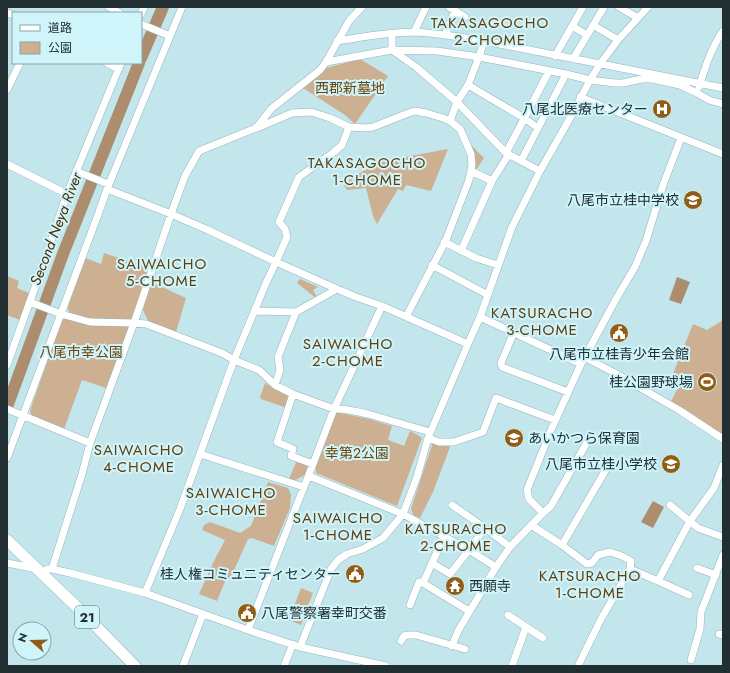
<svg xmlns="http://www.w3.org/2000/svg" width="730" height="673" viewBox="0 0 730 673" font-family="Jost,'Noto Sans JP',sans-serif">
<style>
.green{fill:#cdaf91}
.water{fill:#ac8e6e}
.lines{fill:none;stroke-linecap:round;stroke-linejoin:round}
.river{stroke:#ac8e6e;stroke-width:12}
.minor-casing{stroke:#93b5bc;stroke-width:8}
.primary-casing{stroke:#93b5bc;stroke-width:12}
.minor{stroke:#fff;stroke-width:7}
.primary{stroke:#fff;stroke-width:11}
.labels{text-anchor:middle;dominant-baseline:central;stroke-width:4;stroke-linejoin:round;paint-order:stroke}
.shield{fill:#cff4fa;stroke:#556a6e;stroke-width:1}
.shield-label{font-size:13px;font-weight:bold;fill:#212f32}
.park-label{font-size:14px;fill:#6e440c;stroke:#cff4fa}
.poi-label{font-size:14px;fill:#212f32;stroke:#cff4fa;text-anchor:end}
.neighbourhood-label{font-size:15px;letter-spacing:1px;fill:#633d0d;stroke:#cff4fa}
.water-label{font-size:15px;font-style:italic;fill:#4d2d03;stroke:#cff4fa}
</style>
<rect width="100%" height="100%" fill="#c3e6ed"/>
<path class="green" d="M360,59L388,76L355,124L345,115L303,88L319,75L326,68Z
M472,146L484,158L476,170L471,148Z
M448,149L431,191L406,185L403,191L398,189L377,224L373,216L366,188L347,190L344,185L353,177L379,162Z
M104,253L148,268L134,316L129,321L90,320L69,314L68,307L85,258L101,264Z
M7,276L19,281L17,288L29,293L20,320L7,315Z
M300,279L318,287L313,290L317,297L316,298L297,283Z
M151,282L186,298L176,332L148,321L143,310Z
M63,317L127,326L129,329L106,388L82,380L64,429L32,416L30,411Z
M723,320V436L671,401L678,388L670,381L693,324L707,330Z
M265,383L270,386L288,394L290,398L287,408L261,399L260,397Z
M335,413H340L369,419L392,426L388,440L404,446L410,431L416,434L422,438L397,506L316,473V466Z
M433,442L446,444L450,447L433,492L420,518L414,516L411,509Z
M297,460L305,463L308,467L305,475L293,481L289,479Z
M268,482L288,488L291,495L290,508L274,546L252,538L248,539L231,577L226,579L217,601L199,594L215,559L225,540L202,530L204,525L210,522L240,533L251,526Z
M301,588L313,593L301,625L286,619L289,612L292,611Z"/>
<path class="water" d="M677,277L690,282L681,304L669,300Z
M653,501L664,507L653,528L641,522Z"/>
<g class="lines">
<path class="river" d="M141,58L163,7
M7,407L63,254L139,63"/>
<defs>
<path id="minor" d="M109,7L120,13
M182,7L107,189L171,214L208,230L276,262L337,289L356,297L382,306L468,344
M449,7L465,17
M619,7L638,18
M7,13L13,15
M141,14L144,7
M141,24L170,36
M593,25L618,40
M572,26L587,35
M414,32L426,7
M392,33V50L416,67L457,102L506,153L540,171
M445,35L455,10
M337,41C363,37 388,32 414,32C437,33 460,37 484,41L723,88
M555,56L583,7
M573,59L604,7
M326,62L392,50L437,51L479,57L566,74L590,80L615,83H623L642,79H652L680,85L697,93L709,100L723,104
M107,63L119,69
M468,85L524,118L538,128
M699,87C705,68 711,48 723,31
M7,90L20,63
M580,97L723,154
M450,121L457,102L468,85L479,57L484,41
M257,128L292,113L311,112L330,118L349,127
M506,153L549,71
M521,161L566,74
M7,164L67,194
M76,171L108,184
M471,171L492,181
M444,242L476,258L498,265
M461,251L492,181L509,154
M432,265L488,295
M30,302L61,314L90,322L134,323L146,324L222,353L234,360L259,370L275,385L293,394L334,409C346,408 357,412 368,414C389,420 410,426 430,432
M255,311L296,312L337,289
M480,317L581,364
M514,332L501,363L502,367L568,392
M584,357L613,372L679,410L723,439
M7,365L38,279L67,194L121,63
M275,385L280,370L278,357L296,312
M293,394L277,442L293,449L291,456L313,464
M7,409L90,443
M428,438L439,442H454L483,432L496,398L555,420
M200,454L304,487
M7,458L99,212L107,189
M309,476L403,514L469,550L496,567
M452,505L485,528L510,547
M670,505L698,528L723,537
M543,513L551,506L586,444
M531,525L562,545L587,564L592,563L598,555L610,552L622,556L631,561L630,569
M444,536L432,563L450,574L469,550L485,528
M562,545L611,461
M7,563L37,569
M697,568L716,575
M47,569H52L70,573L145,593L248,630L300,647L386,666
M52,569L82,474L90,443L134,323L171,214L185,176L199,151L256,128L271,109L320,70L326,62L349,21L362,7
M658,581L689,595
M423,583L469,611
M145,593L180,509L234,360L266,283L276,262L287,237L285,229L279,222L299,177L334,152L342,145L349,127L365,128L373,127L406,114L415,111L426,113L443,118L450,121L460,129L471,154L472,165L469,180L446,240L406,317
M410,605L419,582L423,583L432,563
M508,615L543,638
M248,630L283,540L313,464L334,409L382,306
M719,634L723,635
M401,641L404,636L408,635H416L465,649
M452,646L458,631L496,567L510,547L543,513L529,499L527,490L551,430L581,364L616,299L635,267L646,241L663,185L681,138
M300,647L331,569L338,560L347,554L363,549L383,538L403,514L417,477L428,438L468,344L480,317L512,227L540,171L574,111L590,80L600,64L618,40L648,7
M691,660L700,629L701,612L723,555
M183,666L203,614
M284,666L293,644
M512,666L526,627
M578,666L601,619L630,569L658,581L690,521L714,488L723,465"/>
<path id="primary" d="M7,540L81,611L135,666"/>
</defs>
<use href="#minor" class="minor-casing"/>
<use href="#primary" class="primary-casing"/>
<use href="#minor" class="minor"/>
<use href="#primary" class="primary"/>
</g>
<defs>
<symbol id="hospital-disc" viewBox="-11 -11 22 22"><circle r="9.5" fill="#935c14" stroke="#cff4fa"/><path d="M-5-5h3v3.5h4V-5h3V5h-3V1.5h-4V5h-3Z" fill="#fff"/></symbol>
<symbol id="school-disc" viewBox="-11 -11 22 22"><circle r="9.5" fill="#935c14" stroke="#cff4fa"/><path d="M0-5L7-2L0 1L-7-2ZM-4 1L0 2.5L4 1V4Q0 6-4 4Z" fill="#fff"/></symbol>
<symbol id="civic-disc" viewBox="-11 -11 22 22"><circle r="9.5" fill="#935c14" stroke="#cff4fa"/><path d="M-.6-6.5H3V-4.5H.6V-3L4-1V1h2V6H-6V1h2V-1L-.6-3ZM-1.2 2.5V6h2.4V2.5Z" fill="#fff"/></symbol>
<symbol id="stadium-disc" viewBox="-11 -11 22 22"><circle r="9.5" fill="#935c14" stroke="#cff4fa"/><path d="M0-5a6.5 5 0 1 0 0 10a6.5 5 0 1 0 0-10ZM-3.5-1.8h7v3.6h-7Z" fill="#fff"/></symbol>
<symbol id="temple-disc" viewBox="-11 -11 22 22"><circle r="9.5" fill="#935c14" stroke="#cff4fa"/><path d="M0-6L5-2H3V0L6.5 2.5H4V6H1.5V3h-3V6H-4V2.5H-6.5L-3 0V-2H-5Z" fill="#fff"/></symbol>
</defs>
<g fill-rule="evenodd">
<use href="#hospital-disc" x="651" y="98" width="22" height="22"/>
<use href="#school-disc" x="682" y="189" width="22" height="22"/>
<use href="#civic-disc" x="608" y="322" width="22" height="22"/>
<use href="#stadium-disc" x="696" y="371" width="22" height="22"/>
<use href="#school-disc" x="503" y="427" width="22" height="22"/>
<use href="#school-disc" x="660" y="453" width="22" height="22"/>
<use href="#civic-disc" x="344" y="563" width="22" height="22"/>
<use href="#temple-disc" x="444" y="575" width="22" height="22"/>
<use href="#civic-disc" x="236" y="602" width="22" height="22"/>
</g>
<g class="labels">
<rect class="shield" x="75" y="606" width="24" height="22" rx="3"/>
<g class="shield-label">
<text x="87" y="617">21</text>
</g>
<g class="park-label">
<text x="350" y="88">西郡新墓地</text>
<text x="81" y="352">八尾市幸公園</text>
<text x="357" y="453">幸第2公園</text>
</g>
<g class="poi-label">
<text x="648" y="109">八尾北医療センター</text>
<text x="679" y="200">八尾市立桂中学校</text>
<text x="619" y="354" text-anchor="middle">八尾市立桂青少年会館</text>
<text x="693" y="382">桂公園野球場</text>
<text x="528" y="438" text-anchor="start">あいかつら保育園</text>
<text x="657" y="464">八尾市立桂小学校</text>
<text x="341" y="574">桂人権コミュニティセンター</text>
<text x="469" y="586" text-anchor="start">西願寺</text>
<text x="261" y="613" text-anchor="start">八尾警察署幸町交番</text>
</g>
<g class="neighbourhood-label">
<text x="490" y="23">TAKASAGOCHO<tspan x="490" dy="17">2-CHOME</tspan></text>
<text x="367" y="163">TAKASAGOCHO<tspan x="367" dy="17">1-CHOME</tspan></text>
<text x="162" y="264">SAIWAICHO<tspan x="162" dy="17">5-CHOME</tspan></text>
<text x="542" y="313">KATSURACHO<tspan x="542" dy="17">3-CHOME</tspan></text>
<text x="348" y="344">SAIWAICHO<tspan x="348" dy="17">2-CHOME</tspan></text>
<text x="139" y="450">SAIWAICHO<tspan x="139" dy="17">4-CHOME</tspan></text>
<text x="231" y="493">SAIWAICHO<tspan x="231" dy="17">3-CHOME</tspan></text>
<text x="338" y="518">SAIWAICHO<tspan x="338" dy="17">1-CHOME</tspan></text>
<text x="456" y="529">KATSURACHO<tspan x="456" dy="17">2-CHOME</tspan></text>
<text x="590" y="576">KATSURACHO<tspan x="590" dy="17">1-CHOME</tspan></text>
</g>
<g class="water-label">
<text transform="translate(56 229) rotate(-69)">Second Neya River</text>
</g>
</g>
<rect width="730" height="673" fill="none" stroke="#212f32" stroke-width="16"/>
<rect x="12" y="12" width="130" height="52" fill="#cff4fa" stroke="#89a5aa"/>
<rect x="20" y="25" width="20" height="6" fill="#ffffff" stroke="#89a5aa"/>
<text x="48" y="32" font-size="12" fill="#212f32">道路</text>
<rect x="20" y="42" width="20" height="12" fill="#cdaf91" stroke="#89a5aa"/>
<text x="48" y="52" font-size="12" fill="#212f32">公園</text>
<g transform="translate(32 641) rotate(290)"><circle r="19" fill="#cff4fa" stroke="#89a5aa"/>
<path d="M0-3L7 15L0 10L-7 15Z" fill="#935c14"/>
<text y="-6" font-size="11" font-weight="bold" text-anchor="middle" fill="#212f32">N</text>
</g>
</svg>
